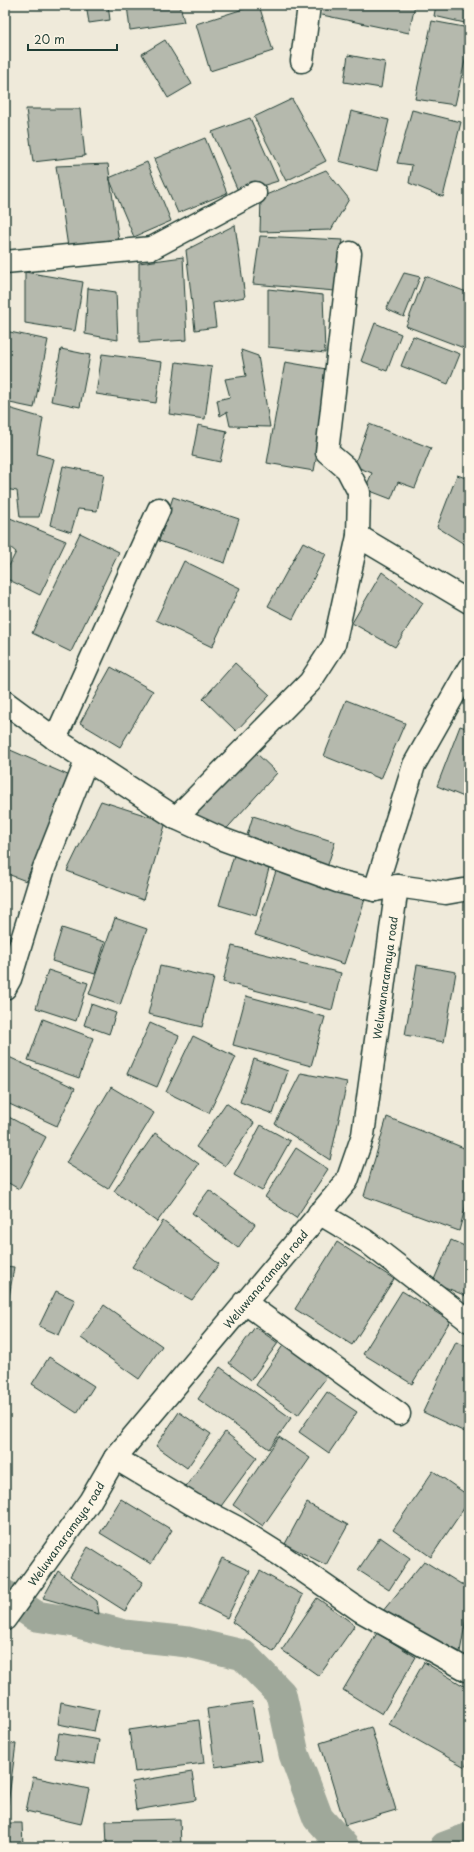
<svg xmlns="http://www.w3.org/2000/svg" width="474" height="1852" viewBox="0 0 474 1852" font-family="'Playpen Sans',sans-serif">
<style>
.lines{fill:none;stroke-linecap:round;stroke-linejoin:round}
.canal{stroke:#9fa89a;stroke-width:31}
.building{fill:#b5b9ad;stroke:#1f3d34}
.minor-casing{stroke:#1f3d34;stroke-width:25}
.minor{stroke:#fcf5e5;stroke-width:22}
.labels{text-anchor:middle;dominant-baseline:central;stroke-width:4;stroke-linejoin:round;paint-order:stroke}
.street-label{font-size:11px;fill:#1f3d34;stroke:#fcf5e5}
</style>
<rect width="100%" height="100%" fill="#efeada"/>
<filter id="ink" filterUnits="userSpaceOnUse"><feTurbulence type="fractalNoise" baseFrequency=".025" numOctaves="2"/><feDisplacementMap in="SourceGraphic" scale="8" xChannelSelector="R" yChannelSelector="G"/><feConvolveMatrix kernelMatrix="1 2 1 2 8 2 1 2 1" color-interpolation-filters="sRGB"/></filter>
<g filter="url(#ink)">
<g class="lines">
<path class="canal" d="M5,1595L36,1616L75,1622L124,1635L188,1642L243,1655L281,1694L294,1754L318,1818L344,1847
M445,1847L469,1838"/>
</g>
<path class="building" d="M5,5H10L5,17Z
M86,5H108L110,20L89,23Z
M127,5H180L184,22L130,30Z
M256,5H259L273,51L210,71L196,24Z
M324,5H415L409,33L322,15Z
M436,5H469V24L434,16Z
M432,21L469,28V43L455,105L415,99Z
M165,40L192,84L168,98L142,54Z
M348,55L385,62L381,88L344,82Z
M292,99L326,161L286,181L254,117Z
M26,109H80L85,156L33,162Z
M412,110L461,122L443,197L409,183L412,165L397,163Z
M351,111L389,120L377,171L339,161Z
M250,118L278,181L239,193L212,132Z
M205,138L227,193L178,213L154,159Z
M147,162L171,221L134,237L109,178Z
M108,164L119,242L68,247L56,166Z
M326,170L349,199L331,230L260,232L261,197Z
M235,225L245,297L213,303L216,327L195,330L186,250Z
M260,236L343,240L335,291L253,284Z
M183,257L187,340L139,343V263Z
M25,272L83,282L75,331L25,323Z
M404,273L420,277L404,317L386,309Z
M425,276L469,293V350L406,326Z
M88,288L116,292L118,340L85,334Z
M268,289L323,295L325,353L268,347Z
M375,323L401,334L387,371L361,361Z
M5,331L48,340L34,408L5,402Z
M413,336L460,354L448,384L401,366Z
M61,349L90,355L80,407L51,401Z
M241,350L258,356L270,427L230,426L227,412L220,416L217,400L230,397L225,379L246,376Z
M102,354L162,362L156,403L96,394Z
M176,362L212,367L205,419L169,414Z
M285,362L332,370L314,471L267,463Z
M5,407L43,418L37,454L54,459L39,517H20L17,491L5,489Z
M369,424L431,448L415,488L398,482L391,499L365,489L372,473L354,466Z
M198,425L227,431L220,462L192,456Z
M63,466L104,474L97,511L78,509L71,532L50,525Z
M457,475L469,479V547L437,527Z
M173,497L239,519L225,563L159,541Z
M10,518L66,541L40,595L5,578V574L16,552L5,543V527Z
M80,533L119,552L71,652L32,633Z
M303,542L326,554L293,619L268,606Z
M184,561L240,588L212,647L156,620Z
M382,572L423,603L395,647L352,623Z
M235,663L270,695L236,731L203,699Z
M111,667L153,691L120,747L80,723Z
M346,700L405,723L381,779L324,756Z
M460,726L469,729V799L437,786Z
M8,749L70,776L26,881L5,873V756Z
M254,751L277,773L220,836L196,814Z
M101,801L166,822L143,900L67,871Z
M253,816L335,842L326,871L244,845Z
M234,855L270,865L256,916L219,905Z
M277,868L366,896L344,964L255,935Z
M115,918L147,929L120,1005L89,994Z
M62,928L105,942L95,974L52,961Z
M5,930L11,933L5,951Z
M232,946L341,973L332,1010L223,982Z
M417,965L456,972L444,1042L405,1035Z
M160,966L214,978L202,1027L148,1014Z
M48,970L88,983L76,1021L36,1008Z
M246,996L325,1017L311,1066L233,1045Z
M91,1004L116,1013L109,1034L84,1025Z
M43,1019L93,1038L79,1078L28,1060Z
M150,1023L179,1036L157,1087L127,1074Z
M193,1036L236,1057L209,1113L166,1092Z
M9,1057L75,1088L57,1126L5,1102V1065Z
M254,1059L288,1071L273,1114L240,1102Z
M301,1073L347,1082L330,1160L275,1124Z
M111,1087L154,1113L108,1189L66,1163Z
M226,1103L254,1123L225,1166L196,1147Z
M5,1115L46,1137L19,1189L5,1181Z
M387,1117L469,1150V1194L459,1231L364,1196Z
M261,1125L290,1141L262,1191L234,1175Z
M155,1133L199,1164L157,1222L114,1191Z
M296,1148L328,1169L296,1218L265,1197Z
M209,1190L255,1224L238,1248L192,1213Z
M163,1221L219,1264L192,1300L132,1267Z
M451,1240L469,1248V1290L466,1296L433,1282Z
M337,1242L394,1279L352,1345L295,1309Z
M5,1266L14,1267L5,1322Z
M56,1291L75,1300L59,1335L39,1326Z
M402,1291L450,1321L412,1384L363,1354Z
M104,1305L162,1346L139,1379L81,1338Z
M255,1327L278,1343L251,1380L229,1363Z
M286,1341L329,1374L298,1415L256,1385Z
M456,1342L469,1348V1434L423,1412Z
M49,1357L94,1386L77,1413L32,1384Z
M220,1367L291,1418L269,1449L198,1399Z
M327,1392L357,1412L329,1453L299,1432Z
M179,1412L211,1434L187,1468L156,1446Z
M225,1432L257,1457L216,1513L184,1489Z
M279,1437L310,1458L263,1526L233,1505Z
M433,1471L469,1496V1501L431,1557L393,1530Z
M121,1499L172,1530L151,1564L100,1533Z
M307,1503L348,1525L326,1565L285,1544Z
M380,1537L410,1558L389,1590L358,1570Z
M88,1547L143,1582L125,1611L70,1576Z
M222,1558L250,1571L227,1618L199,1604Z
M424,1561L469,1589V1602L460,1652L382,1612Z
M58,1571L97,1601L99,1614L43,1598Z
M260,1571L303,1595L274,1652L232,1622Z
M317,1598L355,1625L319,1676L282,1650Z
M377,1633L416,1657L382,1714L343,1690Z
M424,1662L469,1689V1760L465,1767L389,1724Z
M61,1702L99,1710L94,1731L58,1724Z
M252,1702L261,1760L215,1767L207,1709Z
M199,1720L204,1763L135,1772L129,1730Z
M371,1727L396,1810L345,1825L320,1743Z
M59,1733L99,1740L95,1764L55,1758Z
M5,1743L16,1744L8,1804H5Z
M192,1772L196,1800L136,1810L132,1782Z
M33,1777L89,1789L81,1824L26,1811Z
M180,1819L181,1847H107L106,1821Z
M5,1823H22L23,1846L27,1847H5Z"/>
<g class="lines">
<defs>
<g id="minor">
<path d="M302,61L309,5"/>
<path d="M5,262L152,248L255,193"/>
<path d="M358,536L469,602"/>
<path d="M5,702L55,739L176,818L222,839L337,881L375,890L397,886L446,893L469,889"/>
<path d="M55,739L159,509"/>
<path d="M176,818L310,682L334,645L358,536L359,492L347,469L327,452L350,253"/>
<path d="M375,890L414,765L469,668"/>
<path d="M5,988L10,979L44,868L87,759"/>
<path d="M319,1213L366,1241L469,1321"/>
<path d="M244,1302L399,1414"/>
<path d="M115,1458L192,1504L236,1527L282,1556L361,1611L469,1671"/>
<path id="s1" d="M5,1619L90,1501L115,1458L347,1181L363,1135L397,886"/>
</g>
</defs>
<use href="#minor" class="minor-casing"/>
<use href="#minor" class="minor"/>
</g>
</g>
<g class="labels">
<g class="street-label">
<text stroke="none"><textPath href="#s1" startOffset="764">Weluwanaramaya road</textPath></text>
<text stroke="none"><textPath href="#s1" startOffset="429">Weluwanaramaya road</textPath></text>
<text stroke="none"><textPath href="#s1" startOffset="105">Weluwanaramaya road</textPath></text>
</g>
</g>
<rect width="474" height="1852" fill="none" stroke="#fcf5e5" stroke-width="20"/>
<rect x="10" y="10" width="454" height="1832" fill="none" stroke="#1f3d34" stroke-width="1.5" filter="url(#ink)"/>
<path d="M28 44v6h89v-6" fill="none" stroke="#1f3d34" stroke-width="2"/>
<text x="34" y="44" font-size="12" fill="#1f3d34" stroke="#fcf5e5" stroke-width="3" paint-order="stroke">20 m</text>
</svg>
